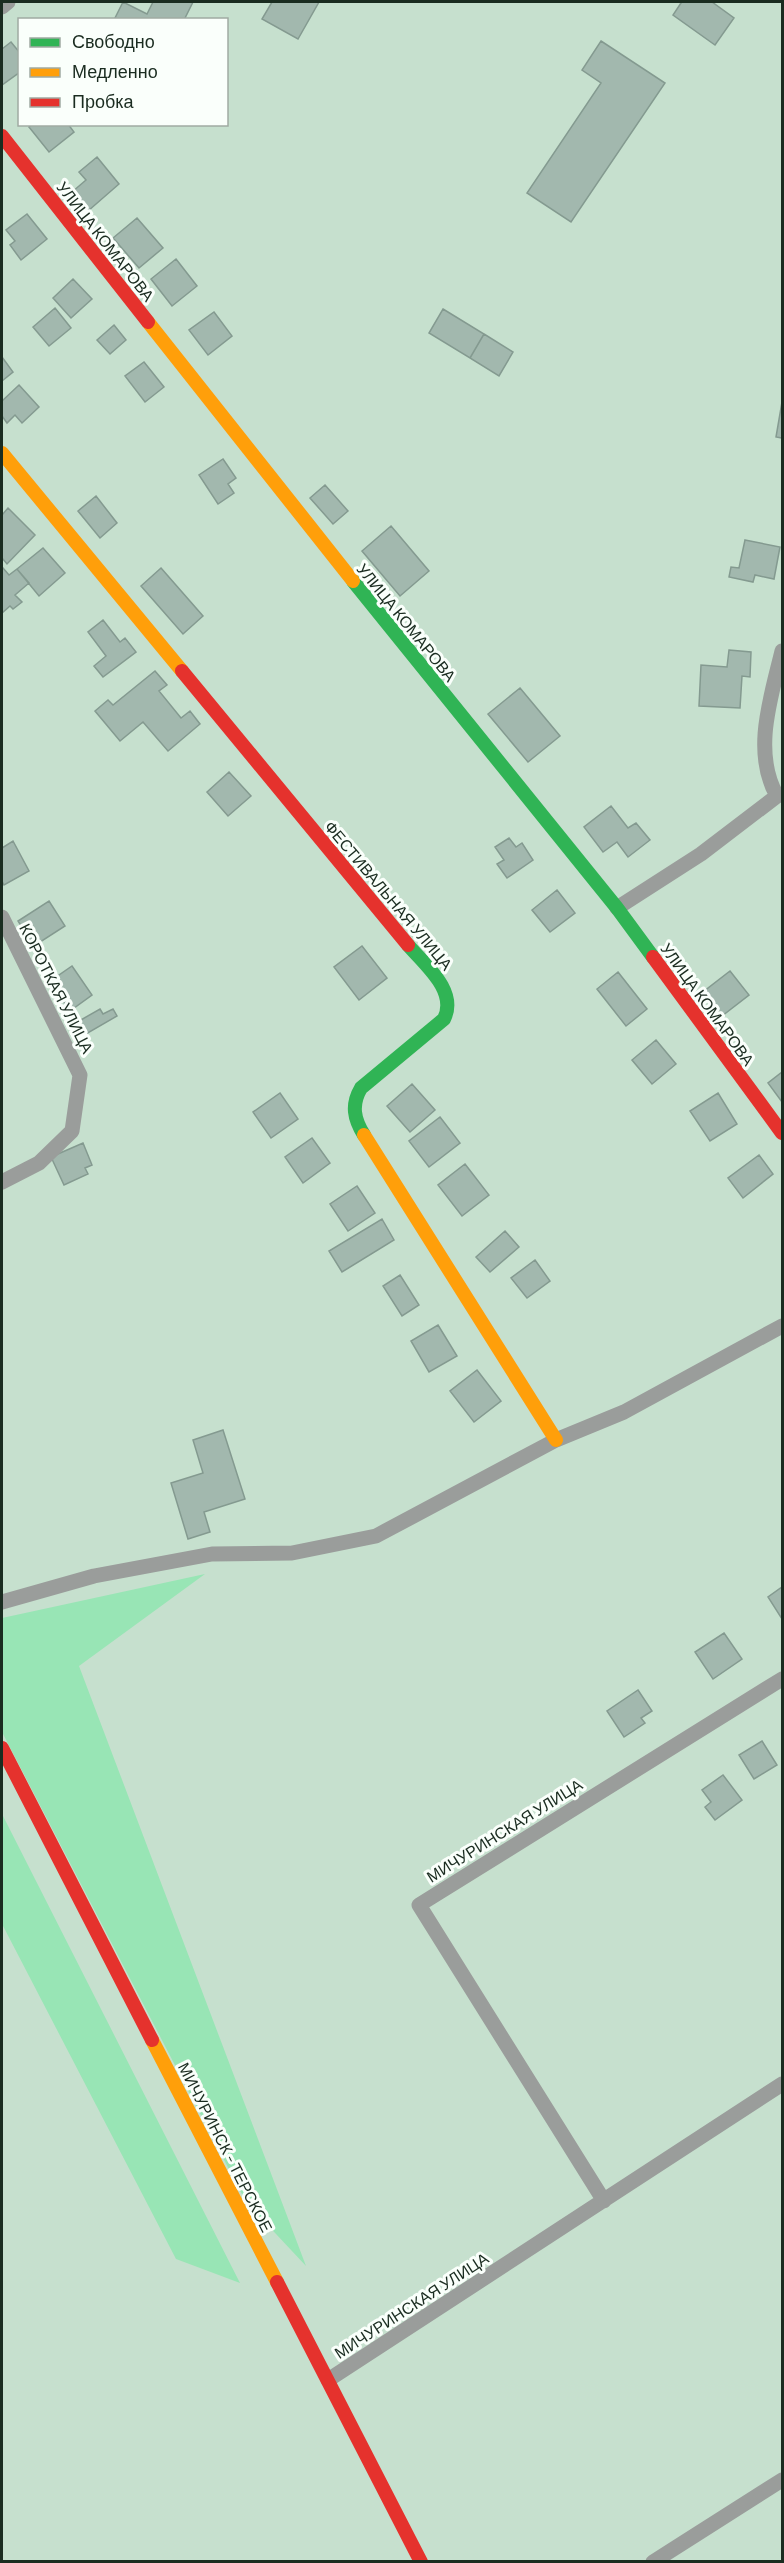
<svg xmlns="http://www.w3.org/2000/svg" width="784" height="2563" viewBox="0 0 784 2563" font-family="Barlow,sans-serif">
<style>
.green{fill:#98e5b5}
.building{fill:#a2b8ae;stroke:#849a90;stroke-width:1.5}
.lines{fill:none;stroke-linecap:round;stroke-linejoin:round}
.street{stroke:#9a9d9b;stroke-width:15}
.fast{stroke:#30b455;stroke-width:14}
.slow{stroke:#ff9f0a;stroke-width:14}
.jam{stroke:#e5322d;stroke-width:14}
.labels{text-anchor:middle;dominant-baseline:central;stroke-width:6;stroke-linejoin:round;paint-order:stroke}
.street-label{font-size:16px;fill:#1a2c20;stroke:#fafffb}
</style>
<rect width="100%" height="100%" fill="#c6e0ce"/>
<path class="green" d="M205,1574L79,1666L306,2266L246,2202L2,1732V1618Z
M2,1814L240,2283L176,2259L2,1924Z"/>
<path class="building" d="M123,2L147,14L153,2H193L184,20H114Z
M272,2H319L298,39L262,19Z
M679,2H712L734,18L715,45L673,15L681,3Z
M601,41L665,83L571,222L527,193L601,83L582,70Z
M11,42L20,53V72L2,85V49Z
M32,124H68L74,132L49,152L29,127Z
M97,157L119,184L88,211L72,192L86,180L79,172Z
M27,214L47,239L21,260L10,245L15,241L6,230Z
M137,218L163,248L139,268L113,238Z
M176,259L197,286L172,306L151,279Z
M73,279L92,299L71,318L53,298Z
M55,308L71,328L49,346L33,327Z
M443,309L484,334L470,358L429,333Z
M214,312L232,336L208,355L189,330Z
M114,325L126,340L110,354L97,340Z
M484,334L513,352L499,376L470,358Z
M2,357L13,372L2,381Z
M144,362L164,387L145,402L125,376Z
M19,385L39,407L22,423L15,415L7,423L2,416V401Z
M782,402V438L776,437Z
M223,459L236,478L228,484L234,493L218,504L199,475Z
M325,485L348,511L333,524L310,498Z
M96,496L117,523L100,538L78,511Z
M8,508L35,535L7,564L2,558V515Z
M391,526L429,571L400,596L362,551Z
M745,540L780,547L774,579L755,575L753,582L729,577L731,567L739,568Z
M43,548L65,573L39,596L17,569Z
M3,568L9,575L17,569L29,583L15,595L22,602L13,609L10,606L2,613V570Z
M161,568L203,616L183,634L141,586Z
M103,620L120,642L125,638L136,652L103,677L94,666L106,656L88,632Z
M729,650L751,652L750,677L742,676L740,708L699,706L701,665L727,667Z
M155,671L167,685L159,691L181,718L190,711L200,724L168,751L143,722L120,741L95,711L108,700L113,705Z
M520,688L560,736L528,762L488,714Z
M229,772L251,796L228,816L207,792Z
M611,806L628,828L636,823L650,840L628,857L617,842L603,852L584,827Z
M509,838L516,847L522,843L533,860L507,878L497,864L504,860L495,847Z
M13,841L29,871L4,885L2,881V848Z
M557,890L575,913L550,932L532,910Z
M49,901L65,926L34,946L18,921Z
M362,946L387,978L359,1000L334,967Z
M72,966L92,995L70,1011L49,982Z
M730,971L749,995L722,1016L703,992Z
M618,972L647,1009L626,1026L597,989Z
M100,1009L103,1014L113,1009L117,1016L86,1034L79,1021Z
M656,1040L676,1064L652,1084L632,1060Z
M782,1072V1102L768,1083Z
M412,1084L435,1110L410,1132L387,1106Z
M280,1093L298,1119L271,1138L253,1112Z
M718,1093L737,1124L710,1141L690,1111Z
M440,1117L460,1143L429,1167L409,1141Z
M312,1138L330,1163L303,1183L285,1157Z
M83,1143L92,1165L85,1168L88,1174L64,1185L51,1157Z
M759,1155L773,1174L743,1198L728,1178Z
M465,1164L489,1195L462,1216L438,1185Z
M357,1186L375,1213L348,1231L330,1204Z
M382,1219L394,1240L342,1272L329,1251Z
M505,1231L519,1247L490,1272L476,1257Z
M535,1260L550,1281L527,1298L511,1278Z
M400,1275L419,1305L402,1316L383,1286Z
M438,1325L457,1356L429,1372L411,1341Z
M477,1370L501,1401L474,1422L450,1391Z
M223,1430L245,1499L204,1512L210,1532L188,1539L171,1483L203,1473L193,1440Z
M782,1587V1619L768,1597Z
M724,1633L742,1659L713,1679L695,1652Z
M638,1690L652,1711L641,1718L645,1723L624,1737L607,1711Z
M762,1741L777,1765L754,1779L739,1755Z
M723,1775L742,1800L715,1820L705,1807L711,1802L702,1790Z"/>
<g class="lines">
<path class="street" d="M2,7L8,2
M777,796C752,752 771,697 782,651
M617,908L701,854L777,796L782,795
M2,917L80,1075L72,1131L39,1163L2,1182
M2,1602L94,1576L212,1554L292,1553L376,1536L556,1440L624,1412L782,1326
M604,2201L419,1905L782,1679
M328,2380L782,2084
M653,2562L782,2480"/>
<path class="fast" d="M353,581L617,908L653,957
M364,1135C354,1119 351,1105 361,1088L444,1019C458,991 425,965 408,945"/>
<path class="slow" d="M148,322L353,581
M2,453L182,671
M364,1135L556,1440
M152,2040L277,2282"/>
<path class="jam" d="M2,136L148,322
M182,671L408,945
M653,957L782,1133
M2,1748L152,2040
M277,2282L421,2562"/>
</g>
<g class="labels">
<g class="street-label">
<text transform="translate(106 241) rotate(52)">УЛИЦА КОМАРОВА</text>
<text transform="translate(407 622) rotate(51)">УЛИЦА КОМАРОВА</text>
<text transform="translate(389 895) rotate(50)">ФЕСТИВАЛЬНАЯ УЛИЦА</text>
<text transform="translate(57 988) rotate(63)">КОРОТКАЯ УЛИЦА</text>
<text transform="translate(708 1004) rotate(54)">УЛИЦА КОМАРОВА</text>
<text transform="translate(504 1830) rotate(-32)">МИЧУРИНСКАЯ УЛИЦА</text>
<text transform="translate(226 2147) rotate(63)">МИЧУРИНСК - ТЕРСКОЕ</text>
<text transform="translate(411 2305) rotate(-33)">МИЧУРИНСКАЯ УЛИЦА</text>
</g>
</g>
<rect width="784" height="2563" fill="none" stroke="#1a2c20" stroke-width="6"/>
<rect x="18" y="18" width="210" height="108" fill="#fafffb" stroke="#a0aba3" stroke-width="1.5"/>
<rect x="30" y="38" width="30" height="9" fill="#30b455" stroke="#a0aba3" stroke-width="1.5"/>
<text x="72" y="48" font-size="18" fill="#1a2c20">Свободно</text>
<rect x="30" y="68" width="30" height="9" fill="#ff9f0a" stroke="#a0aba3" stroke-width="1.5"/>
<text x="72" y="78" font-size="18" fill="#1a2c20">Медленно</text>
<rect x="30" y="98" width="30" height="9" fill="#e5322d" stroke="#a0aba3" stroke-width="1.5"/>
<text x="72" y="108" font-size="18" fill="#1a2c20">Пробка</text>
</svg>
